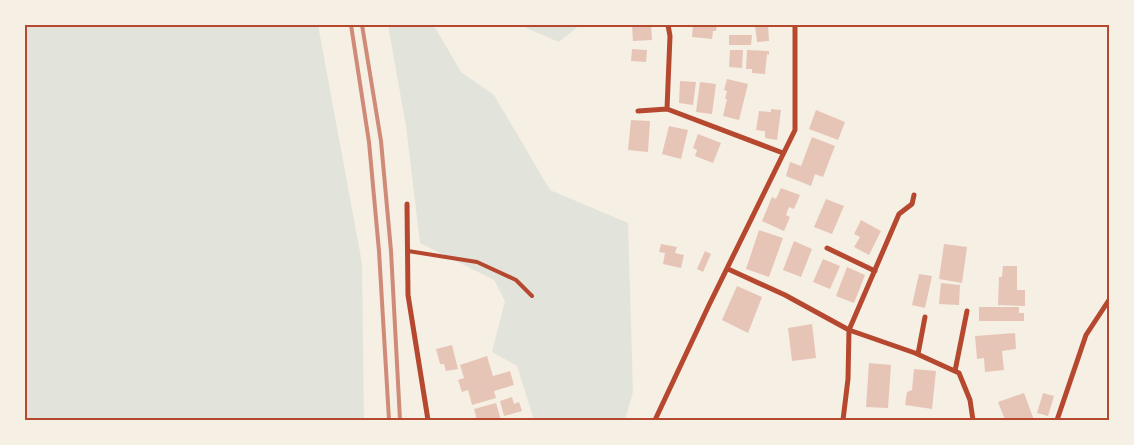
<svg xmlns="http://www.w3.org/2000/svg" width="1134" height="445" viewBox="0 0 1134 445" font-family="'Work Sans',sans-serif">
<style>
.green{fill:#e2e4dc}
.building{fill:#e6c5b7}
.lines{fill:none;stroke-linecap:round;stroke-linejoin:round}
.service{stroke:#b5482f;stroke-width:4}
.minor{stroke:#b5482f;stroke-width:5}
.rail{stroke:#cf8b77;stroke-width:4}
.neatline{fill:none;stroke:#b5482f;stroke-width:2}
</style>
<rect width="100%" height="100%" fill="#f6efe4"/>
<path class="green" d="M25,25H318L362,263L364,420H25Z
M388,25H431L436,29L461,72L494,95L550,190L628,223L633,392L625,420H534L517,366L492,352L505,301L494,280L420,243L406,126Z
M519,25H580L559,42Z"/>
<path class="building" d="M632,25H651L652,40L633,41Z
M693,25H717L716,31H713L712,39L692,37Z
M755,25H768L769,41L757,42Z
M729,35H752L751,45H729Z
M632,49L647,50L646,62L631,61Z
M730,50H743L742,68L729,67Z
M747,50L769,51V55L767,54L765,74L752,73V69H746Z
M727,79L748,84L739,120L723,116L727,99H725L727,91L724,90Z
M680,81L696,82L693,105L679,103Z
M700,82L716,84L712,114L696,112Z
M771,109L781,110L777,140L765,138V131L756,130L759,111L771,112Z
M816,110L845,122L838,140L809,129Z
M631,120L650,121L648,152L628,150Z
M669,126L688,130L681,159L662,154Z
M698,134L721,143L713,163L695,156L697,150L693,148Z
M812,137L835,146L823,177L815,174L811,186L786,176L790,162L801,166Z
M781,188L800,195L794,209L789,207L786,215L790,217L784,231L762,221L772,197L776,199Z
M826,199L844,206L832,234L814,227Z
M861,220L881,231L869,255L854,247L860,237L854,234Z
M759,230L783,238L769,277L746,269Z
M794,241L812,249L801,277L783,270Z
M661,244L677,247L675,253L684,255L681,268L663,264L665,253L659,252Z
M944,244L967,247L962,283L939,279Z
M705,251L711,254L703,272L697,269Z
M823,259L840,266L830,289L813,282Z
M1003,266H1017V290H1025V306L998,305L999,277H1002Z
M847,267L865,275L854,303L836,296Z
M919,274L932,276L925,308L912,305Z
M941,283L960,285L959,305L939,304Z
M737,286L762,297L748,333L722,320Z
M979,307H1019V313H1024V321H979Z
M812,324L816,358L792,361L788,328Z
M1015,333L1016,349L1002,351L1004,370L985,372L984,358L977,359L975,336Z
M452,345L458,369L446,371L444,364H440L436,349Z
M487,356L493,376L510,371L514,385L494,391L496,398L472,405L468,390L462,392L458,380L464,378L460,365Z
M869,363L891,365L888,408L866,407Z
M914,369L936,371L932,409L905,405L907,392L912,390Z
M1024,393L1034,420H1005L998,402Z
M1043,393L1054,396L1048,416L1037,413Z
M512,397L514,404L519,402L522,411L504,416L500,401Z
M496,403L501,420H477L474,409Z"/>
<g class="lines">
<path class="service" d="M408,251L477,262L516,280L532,296"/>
<path class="minor" d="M668,25L670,36L667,109L783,153
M638,111L667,109
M407,204L408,295L428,420
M827,248L875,271
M728,269L785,295L849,330L915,353L959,373L970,400L973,420
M918,354L925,317
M955,371L967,311
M655,420L709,305L795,130V25
M843,420L848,379L849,330L899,214L912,204L914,195
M1057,420L1086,335L1109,300"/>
<path class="rail" d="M351,25L369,142L379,251L389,420
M362,25L381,141L391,251L400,420"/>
</g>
<rect width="1134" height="445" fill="none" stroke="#f6efe4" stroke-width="52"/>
<rect x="26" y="26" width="1082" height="393" class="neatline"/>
</svg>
